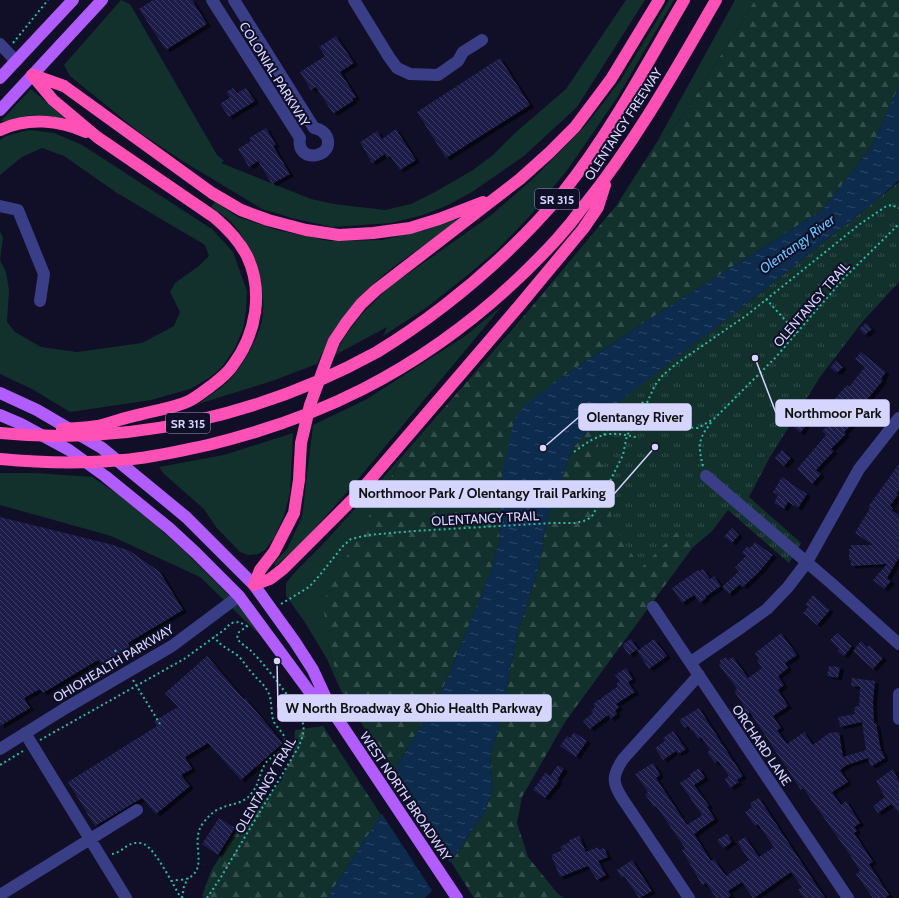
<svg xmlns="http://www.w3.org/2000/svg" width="899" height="898" viewBox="0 0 899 898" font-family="Cabin,sans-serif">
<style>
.green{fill:#12312c}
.forest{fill:url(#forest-firs)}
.park{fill:url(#park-tufts)}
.water{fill:url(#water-ripples)}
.pier{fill:#100f27}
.building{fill:url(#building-back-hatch);filter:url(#shadow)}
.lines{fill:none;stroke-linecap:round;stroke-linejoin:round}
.path{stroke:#2dbba3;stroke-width:2;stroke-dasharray:2 3;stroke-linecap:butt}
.minor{stroke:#393e87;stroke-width:12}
.major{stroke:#b05cff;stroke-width:12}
.highway{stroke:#ff50b6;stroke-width:12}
.labels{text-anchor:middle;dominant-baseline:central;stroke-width:4;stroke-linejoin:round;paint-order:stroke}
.shield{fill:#100f27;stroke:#9a9abe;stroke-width:1}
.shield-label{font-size:12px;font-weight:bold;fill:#d5d5ff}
.street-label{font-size:13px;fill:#d5d5ff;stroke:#100f27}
.water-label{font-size:14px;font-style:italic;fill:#63c7ff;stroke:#100f27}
.leader{fill:none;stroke:#d5d5ff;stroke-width:1.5}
.callout-dot{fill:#d5d5ff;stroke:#100f27;stroke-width:1.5}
.callout{fill:#d5d5ff;stroke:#d5d5ff;stroke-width:1.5}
.callout-label{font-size:14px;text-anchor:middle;font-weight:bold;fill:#111}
</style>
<defs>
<pattern id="forest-firs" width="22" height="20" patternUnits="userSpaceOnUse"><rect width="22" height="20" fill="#12312c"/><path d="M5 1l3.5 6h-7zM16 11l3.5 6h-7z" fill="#344e4c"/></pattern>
<pattern id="park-tufts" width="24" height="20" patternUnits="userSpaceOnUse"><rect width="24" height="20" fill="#12312c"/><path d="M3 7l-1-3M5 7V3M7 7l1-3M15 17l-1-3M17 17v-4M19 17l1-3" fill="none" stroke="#344e4c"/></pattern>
<pattern id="water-ripples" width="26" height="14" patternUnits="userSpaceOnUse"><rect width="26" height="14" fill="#0d2b4c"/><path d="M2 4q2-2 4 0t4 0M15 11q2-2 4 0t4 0" fill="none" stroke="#2f4967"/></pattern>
<pattern id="building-back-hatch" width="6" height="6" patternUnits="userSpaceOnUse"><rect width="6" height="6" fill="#1f1a48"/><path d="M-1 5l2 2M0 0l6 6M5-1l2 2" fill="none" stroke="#3f3a63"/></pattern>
<filter id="shadow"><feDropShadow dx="4" dy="2.5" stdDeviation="0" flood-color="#0009"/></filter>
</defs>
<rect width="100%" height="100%" fill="#100f27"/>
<path class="green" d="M121,0L130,4L217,155L224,161L221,163L311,199L334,204L385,210L411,204L435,192L473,170L493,155L515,133L566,89L626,0H645L577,107L524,156L472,192L448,205L423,215L391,223L332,227L292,218L262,209L181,160L139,132L70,76L64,65Z
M669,0H674L617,98L568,169L529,217L497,250L464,278L426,308L383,336L387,327L335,355L345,336L363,313L388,288L490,216L534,178L586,125L620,81Z
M735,0H755L689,107L674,126L657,142Z
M31,89L67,120C56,117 44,115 32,115C22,116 11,123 1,121Z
M29,130L54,133L82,145L212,229L233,252L247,291L246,312L243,329L234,350L221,368L209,378L190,389L151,400L70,412L32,389L0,374V231L3,238L0,260L6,272L9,290L7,322L15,332L41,347L77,352L142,343L174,326L180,312L170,292L175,283L199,266L209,256L205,245L117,193L64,156L42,148L22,157L0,175V140L6,136Z
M215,202L238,217L277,230L329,241L382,240L426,230L454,219L457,223C424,246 384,270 358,299C340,319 328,341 317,364L272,381L198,404C212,394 227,385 237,371C247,357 256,341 261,325C269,293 255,250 234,225C228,218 218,212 211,207Z
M503,305L349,490L302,543L276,566L274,563L287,549L302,517L313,425L367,399L465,336Z
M293,433L290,493L284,516L274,538L265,550L258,554L248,555L240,552L216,527L204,509L164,474L159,467L224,455Z
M404,454L376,503L328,643L341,691L327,659L304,621L286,596V583L296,571L323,544Z
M0,473H36L92,477L118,494L157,526L180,547L231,597L268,639L266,641L200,577L111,536L0,505Z"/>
<path class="forest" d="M755,0H899V86L872,146L822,210L634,329L562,377L502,475L499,541L491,571L444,686L393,773L341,691L328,643L324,611L326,596L350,550L404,454L529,310L616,206L657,142L674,126L689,107Z
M734,313L749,318L712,531L693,547L565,722L522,797L517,823L528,857L558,894L564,898H474L451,862L485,811L493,790L490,755L498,730L517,635L538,571L547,519L572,449L603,414Z
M323,726L381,815L327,898H205L202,896L211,871L234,834L281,781L293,755L295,730Z"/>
<path class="park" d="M899,182V282L863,321L820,377L770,457L749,497L801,543L789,563L728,510L712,531L693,547L681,528L641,568L613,525L594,424L603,413L754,298Z"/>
<path class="water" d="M899,86V180L879,198L754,298L603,414L572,449L547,519L538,571L517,635L498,730L490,755L493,790L485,811L431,892L425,898H327L381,815L393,773L444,686L491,571L499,541L502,475L514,420L525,405L562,377L634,329L822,210L872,146Z"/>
<path class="pier" d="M391,772L451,864L433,892L380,811Z"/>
<path class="building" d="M153,0H192L207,24L166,50L139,9Z
M336,36L354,63L340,72L356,97L352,99L353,101L334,113L332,112L316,87L311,90L300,72L325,56L319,47Z
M500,58L530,105L446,158L417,112Z
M233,88L237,93L246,88L255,101L229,117L220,104L230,97L226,92Z
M266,128L276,145L273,146L290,174L272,184L258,161L249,167L238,149L251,141L249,138Z
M396,129L416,160L400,170L390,156L387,158L385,154L372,163L360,142L377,131L382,139Z
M866,323L872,329L865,335L859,329Z
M861,352L886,372L881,379L883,380L870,396L854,414L856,416L853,419L855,421L844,432L846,434L831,449L834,451L816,470L821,474L812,484L797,469L826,435L822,431L838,415L835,412L840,407L833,401L847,385L849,387L865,367L855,359Z
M836,361L843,367L838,372H835L830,367Z
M800,421L806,426L800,433L794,427Z
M782,450L791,458L784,466L775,458Z
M899,464V490L896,494L898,495L890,506L893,508L892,510L899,515V557L887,578L891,581L884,589L873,580L887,564L851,566V560H849V549L852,548L851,545H873L855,533L870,508L868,507Z
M782,477L807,494L798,508L788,502L784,509L774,503L778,495L773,492Z
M0,517L113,545L130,551L160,572L183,610L128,643L130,647L102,665L98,660L43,693L40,689L24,698L30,708L0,726Z
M732,528L739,535L732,543L724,536Z
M755,542L773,555L760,571L743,587L740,584L729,594L722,587L739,571L735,567L746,556L742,553L747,546L750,548Z
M703,569L710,579L714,576L721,586L705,597L706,598L700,603L694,595L682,603L672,588L698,570L699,571Z
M813,595L830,610L817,625L803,613L808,607L805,605Z
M781,633L797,655L785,663L788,668L778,676L784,685L778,690L788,706L773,716L781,728L777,730L787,744L804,732L813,745L829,733L839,732L843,757L866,750L862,722L840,727L838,717L855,714L854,707L859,706L860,687L851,686L852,678L875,681L873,702L874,724L876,723L881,751H882L885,758L872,766L870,765L868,758L847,765L840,770L848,782L832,792L841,805L846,801L860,823L854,827L857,831L854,833L873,862L869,864L889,895L885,898H873L856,874L860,871L848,852L803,788L801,790L751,714L750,712L747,715L741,705L743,704L734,691L737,689L719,665L721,664L719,661L726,657L728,660L733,657L748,678L762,668L757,660L759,659L755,653Z
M837,633L852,646L844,656L837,651L839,649L830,640Z
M631,639L638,649L629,655L622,645Z
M654,639L667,656L649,669L637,651Z
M861,641L867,647L869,645L883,658L873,669L853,651Z
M207,656L244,699L245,698L283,743L241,780L208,743L185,757L192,769L181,775L190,786L156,814L142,798L95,826L68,782L157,726L154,721L178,707L165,693Z
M829,666L840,667L838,678L827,676Z
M626,668L633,679L628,682L635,692L616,704L619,707L615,711L617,714L611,719L608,715L590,729L583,721L593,713L591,710L595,707L593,704L618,686L616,684L620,681L615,675Z
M699,708L743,776L737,780L739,782L730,788L725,779L729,776L718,761L715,763L707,752L710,750L701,737L698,739L692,730L691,731L688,726L685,728L679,720Z
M673,731L686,749L678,754L676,751L663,760L655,748L665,741L663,738Z
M574,732L587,741L576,757L560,746L567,736L570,738Z
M653,763L660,775L656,778L687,825L702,815L680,783L691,776L690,774L699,768L705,778L694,785L709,806L707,807L715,819L694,834L711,861L714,859L726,876L749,860L737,842L745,837L759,857L774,847L758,824L755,826L745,812L752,807L750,803L759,798L825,898H804L798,890L802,887L791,872L754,898H753L742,882L728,891L731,895L727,898H716L706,883L702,885L682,850L685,848L656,806L654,807L645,794L648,792L635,774Z
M558,765L564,769L557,780L559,781L545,798L533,790L545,773L550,776Z
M893,769L899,781V813L891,804L878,813L873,806L885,797L876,781Z
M219,818L235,828L218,855L202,844Z
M727,834L732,842L723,848L717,840Z
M579,836L586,852L598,847L599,850L604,848L608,857L598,861L606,875L597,880L588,866L560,877L551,855L562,850L560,847L570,842L569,840Z
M632,860L652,891L640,898H639L624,876L622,878L617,870Z"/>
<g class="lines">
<path class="path" d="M13,43L48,0
M766,299L797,333
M642,422L645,407L655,385L663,375L676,364L747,315L860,224L885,207L891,205L899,208
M604,435C615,418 629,409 646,401
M574,452C599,433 609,430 639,438
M703,466C697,443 699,438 713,420
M281,604L309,587L319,576L343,546L351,539L368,535L414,531L552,523H575L587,520L593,515L623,455L627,435L637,423L647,421H660L682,427L698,428L715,418L775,358L845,277L899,224
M115,650L122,663
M133,680L160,724
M40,740L184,659L224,630L231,623L239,622L247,626
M0,765L23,751
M112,854C121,853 126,844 135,843C138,843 141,843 144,844C156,850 173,885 181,898
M171,881C176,880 184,880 189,878C209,866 189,842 203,823C208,817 212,812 219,809C231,803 242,805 251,794C259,785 259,774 265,764C270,756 281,754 284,745C288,735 278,730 274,722C270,713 273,701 268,692C264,684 258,680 253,674C247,668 243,660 237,655C227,648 222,647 214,637
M182,898L184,886L188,878
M207,898L221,877L298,748C301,741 305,732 303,724C299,707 266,666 253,653C248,647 241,645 237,638L239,632L249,625"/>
<path class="minor" d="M212,0L300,138C295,164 335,159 327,137C324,131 320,129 314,128L234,0
M354,0L389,57L397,68L410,74L438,75L458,61L463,52L482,40
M0,44L16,61
M0,206L18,210L44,274L40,301
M706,476L831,583L899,644
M653,607L848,898
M691,662L742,627L767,609L788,587L807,562L859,469L899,418
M899,694V719
M25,733L126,898
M0,749L64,709L172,646L239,596
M0,895L137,810
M689,898L622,798C612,782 612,776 623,759L699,675"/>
<path class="major" d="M0,78L73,0
M0,110L102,0
M0,393L37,410L102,448L186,517L254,585L295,642L313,670L331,709L457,898
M0,415L21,424L69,450L105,476L169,528L196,553L239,596L309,691L329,707"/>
<path class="highway" d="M32,75L53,100L97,137L214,217C227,228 239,240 247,256C264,292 256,334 233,365C228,373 219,380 211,386C204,391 197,397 189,401C174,408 157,410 142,414C127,417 113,422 98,426C86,428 73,428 62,429
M33,75L64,86L212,193L241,210L268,220L306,230L339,235L373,233L410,228L439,219L483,202
M0,130C28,117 59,120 86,132
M0,433C130,446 263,415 377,352C400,338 423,322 445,305C489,271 528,234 564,191C611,132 646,65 684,0
M0,459C41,463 82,464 123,460C152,458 180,451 208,445C261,432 314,414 363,389C435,352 502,299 557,239C566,229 575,218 583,207C635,143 675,71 716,0
M254,585L260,570L274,552L294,513L299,480L301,443L310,405L327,359L334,341L346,323L361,304L376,290L520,179L549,153L575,127L611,79L659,0
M254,585L270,579L283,569L357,495L519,306L583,229L598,207L605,185"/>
</g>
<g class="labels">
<g class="shield">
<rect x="535" y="189" width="44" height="20" rx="3"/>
<rect x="166" y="413" width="44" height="20" rx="3"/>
</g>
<g class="shield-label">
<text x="557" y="199">SR 315</text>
<text x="188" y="423">SR 315</text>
</g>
<g class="street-label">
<text transform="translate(275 74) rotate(58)">COLONIAL PARKWAY</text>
<text transform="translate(623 124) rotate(-57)">OLENTANGY FREEWAY</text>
<text transform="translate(811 304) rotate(-49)">OLENTANGY TRAIL</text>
<text transform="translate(485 518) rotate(-3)">OLENTANGY TRAIL</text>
<text transform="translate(113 663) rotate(-31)">OHIOHEALTH PARKWAY</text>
<text transform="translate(762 745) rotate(56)">ORCHARD LANE</text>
<text transform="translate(265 785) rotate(-60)">OLENTANGY TRAIL</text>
<text transform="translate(406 796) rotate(56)">WEST NORTH BROADWAY</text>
</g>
<g class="water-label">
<text transform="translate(797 244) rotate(-36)">Olentangy River</text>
</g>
</g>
<path class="leader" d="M755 358L776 413M543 448L579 417M655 447L614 494M277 661L278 708"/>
<g class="callout-dot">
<circle cx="755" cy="358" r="4"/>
<circle cx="543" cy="448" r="4"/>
<circle cx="655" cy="447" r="4"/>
<circle cx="277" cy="661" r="4"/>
</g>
<g class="callout">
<rect x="776" y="400" width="113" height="26" rx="4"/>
<rect x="579" y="404" width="112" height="26" rx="4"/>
<rect x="350" y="481" width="264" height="26" rx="4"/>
<rect x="278" y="695" width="273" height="26" rx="4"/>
</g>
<g class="callout-label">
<text x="833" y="418">Northmoor Park</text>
<text x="635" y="422">Olentangy River</text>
<text x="482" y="498">Northmoor Park / Olentangy Trail Parking</text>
<text x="414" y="713">W North Broadway &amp; Ohio Health Parkway</text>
</g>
</svg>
